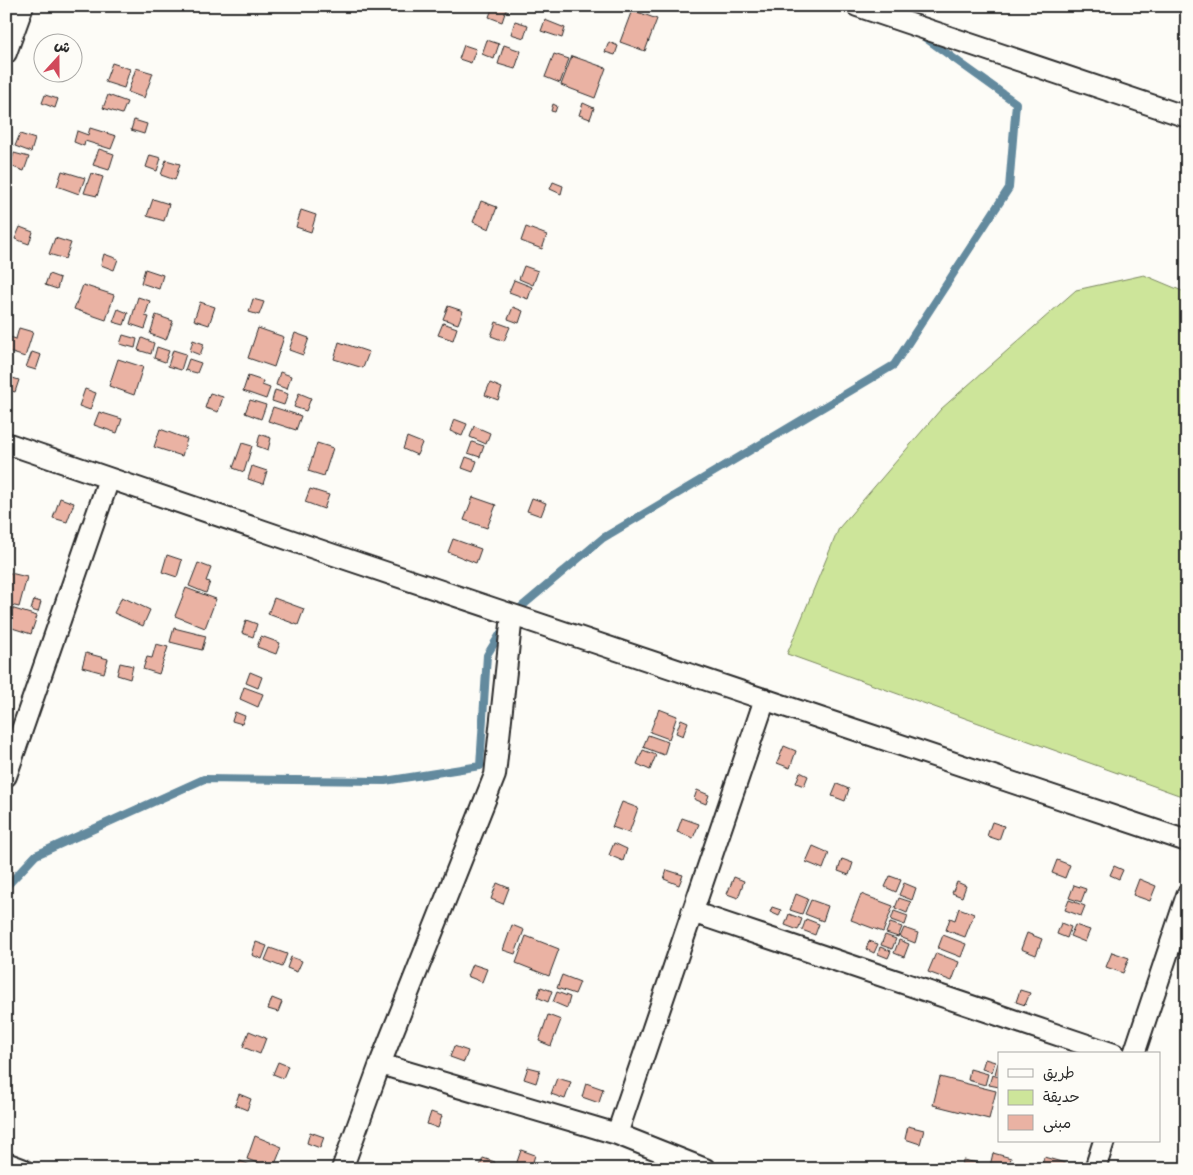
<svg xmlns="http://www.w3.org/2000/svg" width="1193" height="1175" viewBox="0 0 1193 1175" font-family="'Playpen Sans','Playpen Sans Arabic',sans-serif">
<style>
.green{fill:#cde59a;stroke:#7c8862}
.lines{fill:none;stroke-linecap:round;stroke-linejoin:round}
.stream{stroke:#648a9e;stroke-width:8}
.building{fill:#eab2a3;stroke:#2b2b2b}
.street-casing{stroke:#2b2b2b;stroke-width:24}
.street{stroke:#fdfcf7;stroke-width:20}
</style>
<rect width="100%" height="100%" fill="#fdfcf7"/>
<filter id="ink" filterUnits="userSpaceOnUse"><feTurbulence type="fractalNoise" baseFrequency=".02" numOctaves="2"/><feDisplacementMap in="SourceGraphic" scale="10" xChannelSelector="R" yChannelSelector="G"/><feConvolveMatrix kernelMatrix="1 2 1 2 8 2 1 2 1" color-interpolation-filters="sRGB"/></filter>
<g filter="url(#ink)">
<path class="green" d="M1144,275L1187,293V798L787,654L839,528L941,409L1076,290Z"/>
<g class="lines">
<path class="stream" d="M514,613L603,538L894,365L1009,188L1016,103L924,37
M6,887L36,855L204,779L385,781L480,766L487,655L505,626"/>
</g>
<path class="building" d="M493,6L507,7L502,22L489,17Z
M632,10L657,19L645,51L620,42Z
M545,20L565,28L562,38L541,31Z
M515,21L528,25L524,38L511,34Z
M487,40L499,44L494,59L482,54Z
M609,42L618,46L615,55L605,52Z
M464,45L476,49L471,63L459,59Z
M504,45L521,51L515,69L498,64Z
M554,54L569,59L560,83L545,77Z
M572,56L606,68L595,98L561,85Z
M112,63L130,69L124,88L105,82Z
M136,68L153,73L144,98L128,92Z
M45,95L58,99L55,108L42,103Z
M108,95L127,102L122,114L103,108Z
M583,103L594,108L590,119L579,115Z
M553,104L557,106L555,112L551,111Z
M134,120L147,124L144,134L131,130Z
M90,128L116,136L111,149L85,141L84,146L74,142L77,131L88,135Z
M20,134L35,139L31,152L15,146Z
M99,149L114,154L109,170L93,165Z
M14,153L29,157L24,171L10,166Z
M150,155L161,158L157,171L146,167Z
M166,160L180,164L175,180L161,175Z
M62,171L85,178L79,194L57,186Z
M91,173L103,177L97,196L84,193Z
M553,182L563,186L561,194L550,189Z
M153,199L169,204L164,221L147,216Z
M481,201L497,207L489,229L473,222Z
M301,210L316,215L311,232L296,227Z
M20,227L33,232L29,244L15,239Z
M526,227L547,235L542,249L521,241Z
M55,238L71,243L65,259L49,254Z
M104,254L118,259L114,270L101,265Z
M524,266L538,271L533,285L519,279Z
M145,269L163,275L159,289L141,283Z
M49,274L60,278L57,289L45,285Z
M514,280L532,287L528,299L509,292Z
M83,285L114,295L106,320L74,309Z
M138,297L150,301L145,316L149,317L145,329L130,324Z
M253,299L264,302L259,315L249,312Z
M200,302L215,307L209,325L194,320Z
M448,306L463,311L458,324L443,319Z
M513,307L523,311L519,323L508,319Z
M118,309L128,313L124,325L113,322Z
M156,315L173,321L166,340L150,334Z
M496,322L510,327L504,341L491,336Z
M443,323L457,328L453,340L438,335Z
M19,328L33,332L25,357L6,351L10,337L16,339Z
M258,328L284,337L274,367L248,358Z
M295,333L309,338L303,355L289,350Z
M123,335L137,339L135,348L120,344Z
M142,338L154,343L151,354L138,350Z
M193,340L204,344L200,355L190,351Z
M339,342L369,352L363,368L334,359Z
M157,347L169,351L165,362L154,358Z
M173,350L186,354L181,370L168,366Z
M32,352L41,355L36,370L26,367Z
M118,359L143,367L134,395L109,386Z
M189,359L201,363L197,373L185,370Z
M280,372L291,376L287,389L276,385Z
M6,376L19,380L15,392L6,389Z
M248,376L263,381L262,385L270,388L266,399L243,391Z
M490,383L502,388L498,400L485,395Z
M85,389L96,393L90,410L79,406Z
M275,390L288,394L284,405L272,401Z
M210,393L223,397L218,412L205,408Z
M299,393L311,398L306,411L294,407Z
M250,400L266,405L261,419L245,413Z
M273,407L301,416L296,430L268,421Z
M99,412L122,419L117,433L94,425Z
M454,419L467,424L462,436L450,431Z
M474,426L490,433L486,444L470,437Z
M160,429L187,439L182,456L154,447Z
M260,434L271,438L268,450L257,446Z
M407,437L422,443L417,455L403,449Z
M472,442L484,446L480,457L468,453Z
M242,443L252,446L244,472L233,468Z
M317,443L333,448L324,476L308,471Z
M466,457L477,461L473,472L462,468Z
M252,466L267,471L263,484L248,479Z
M310,489L329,495L324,509L305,502Z
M473,497L496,505L487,528L464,520Z
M60,498L74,503L67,522L53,518Z
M532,498L546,503L541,516L527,511Z
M453,539L481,549L476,563L448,552Z
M167,555L182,560L177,577L162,572Z
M198,563L211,568L206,581L210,582L206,593L189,586Z
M6,572L27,577L19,607L6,604Z
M186,588L216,599L205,628L175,616Z
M122,597L150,610L143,626L114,613Z
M274,598L304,609L298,625L268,614Z
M34,600L41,602L38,612L31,610Z
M11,608L37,616L31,634L6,626Z
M246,620L257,624L253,637L242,633Z
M174,628L206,636L202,650L170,642Z
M261,636L280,643L276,654L257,647Z
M156,644L168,647L159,674L143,669L147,657L152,658Z
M86,653L108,659L104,673L82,667Z
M120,663L133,666L130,679L117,675Z
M250,672L262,677L258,688L246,683Z
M244,687L263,694L258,707L240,699Z
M659,709L677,716L669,739L650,732Z
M235,712L245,716L242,724L232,721Z
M681,719L688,722L683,736L676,733Z
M648,735L668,742L664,755L643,747Z
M784,746L796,751L790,768L777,763Z
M643,750L656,755L650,770L637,764Z
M800,772L808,776L804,786L796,783Z
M837,784L849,789L845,801L832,796Z
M697,790L709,795L706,804L694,799Z
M622,802L638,808L629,833L612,827Z
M682,818L699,824L693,838L677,832Z
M992,822L1004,826L999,840L987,836Z
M614,843L627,849L623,861L609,855Z
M813,846L829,853L823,869L806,862Z
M842,859L853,863L849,875L838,871Z
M1057,860L1070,865L1065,878L1052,873Z
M1114,866L1123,870L1119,879L1110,875Z
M667,870L683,875L679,885L664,879Z
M890,876L901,880L896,892L885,887Z
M734,877L744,881L738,898L727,894Z
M1139,879L1156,886L1150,901L1133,895Z
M957,882L966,886L962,897L952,893Z
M497,883L509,888L503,904L491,899Z
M904,883L916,888L912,900L899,895Z
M1074,885L1086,889L1081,902L1069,898Z
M796,894L808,899L802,914L790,910Z
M861,894L893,906L883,932L851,920Z
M899,898L911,902L907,913L895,908Z
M811,900L828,906L823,921L805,914Z
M1069,900L1085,906L1081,916L1065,910Z
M772,907L781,910L779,916L770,912Z
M959,908L974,914L965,937L946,930L950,918L955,920Z
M894,911L908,916L905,925L891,920Z
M789,914L802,919L798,930L785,925Z
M806,919L819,924L815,935L802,930Z
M890,923L902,927L898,937L886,933Z
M1061,923L1071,927L1067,938L1057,934Z
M512,925L524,930L515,954L503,950Z
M1075,925L1090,930L1085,942L1070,936Z
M904,928L918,933L915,943L900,937Z
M1027,933L1042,939L1036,955L1021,949Z
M885,935L896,939L892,949L881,945Z
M943,935L966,944L961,957L938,948Z
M526,936L559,949L549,976L516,963Z
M899,940L909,944L904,957L894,953Z
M869,941L878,944L874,953L866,949Z
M256,942L267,946L262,959L252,955Z
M880,947L891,951L888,958L878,954Z
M270,948L287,954L282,967L265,960Z
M1112,952L1129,958L1123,973L1106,967Z
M936,953L959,962L952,981L928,972Z
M291,957L302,961L297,972L287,968Z
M472,964L487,969L482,982L467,976Z
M562,975L580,982L575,994L557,988Z
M541,987L552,991L548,1002L537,997Z
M1020,990L1030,993L1025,1005L1016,1002Z
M557,992L570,997L567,1008L553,1002Z
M272,998L282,1002L278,1012L268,1009Z
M548,1015L561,1020L551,1046L539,1041Z
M249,1031L266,1038L260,1054L243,1047Z
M454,1046L468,1051L464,1062L450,1057Z
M985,1059L995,1062L992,1072L982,1069Z
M278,1062L288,1066L283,1078L273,1074Z
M998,1063H999V1075L995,1074Z
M528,1067L540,1070L536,1083L524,1079Z
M970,1069L988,1074L985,1085L968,1080Z
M992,1075L999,1077V1087L989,1085Z
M940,1077L996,1091L989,1119L933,1105Z
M557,1078L571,1082L565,1099L551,1094Z
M586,1083L603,1089L599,1103L582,1097Z
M239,1094L251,1099L247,1110L235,1105Z
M431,1112L442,1116L438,1128L427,1124Z
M908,1126L924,1130L920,1144L905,1139Z
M310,1132L324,1137L320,1148L307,1143Z
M255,1136L282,1147L273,1169L247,1159Z
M521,1150L535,1155L531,1169L516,1165Z
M993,1153L1011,1158L1008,1169L990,1166Z
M1044,1157L1065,1163L1063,1169H1041Z
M483,1158L495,1162L493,1169H479Z
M963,1160L978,1163L976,1169H961Z
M240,1161L261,1169H237Z"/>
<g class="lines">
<defs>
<path id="street" d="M857,6L1187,117
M6,53L23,6
M6,443L328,553L1187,841
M6,776L109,479
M692,912L1114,1054
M1134,1054L1187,895
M380,1064L617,1134L705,1169
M617,1134L765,699
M6,1163L22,1169
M342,1169L380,1064L495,775L512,615
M1095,1169L1104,1141"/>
</defs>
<use href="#street" class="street-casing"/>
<use href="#street" class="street"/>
</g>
</g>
<rect width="1193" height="1175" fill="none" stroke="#fdfcf7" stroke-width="25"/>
<rect x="12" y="12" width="1168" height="1150" fill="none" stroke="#2b2b2b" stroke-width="2" filter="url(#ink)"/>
<rect x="998" y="1052" width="162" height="90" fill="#fdfcf7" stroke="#a9a8a5"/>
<rect x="1008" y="1069" width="25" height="8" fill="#fdfcf7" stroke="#a9a8a5"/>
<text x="1043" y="1078" font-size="15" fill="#2b2b2b">طريق</text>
<rect x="1008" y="1090" width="25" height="15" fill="#cde59a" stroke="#a9a8a5"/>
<text x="1043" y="1102" font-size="15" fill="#2b2b2b">حديقة</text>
<rect x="1008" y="1115" width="25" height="15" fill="#eab2a3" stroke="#a9a8a5"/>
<text x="1043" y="1128" font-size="15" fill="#2b2b2b">مبنى</text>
<g transform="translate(58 58) rotate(21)"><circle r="24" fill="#fdfcf7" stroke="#a9a8a5"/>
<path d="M0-4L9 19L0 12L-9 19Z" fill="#d1495b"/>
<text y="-8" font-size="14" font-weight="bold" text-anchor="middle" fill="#2b2b2b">ش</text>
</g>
</svg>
